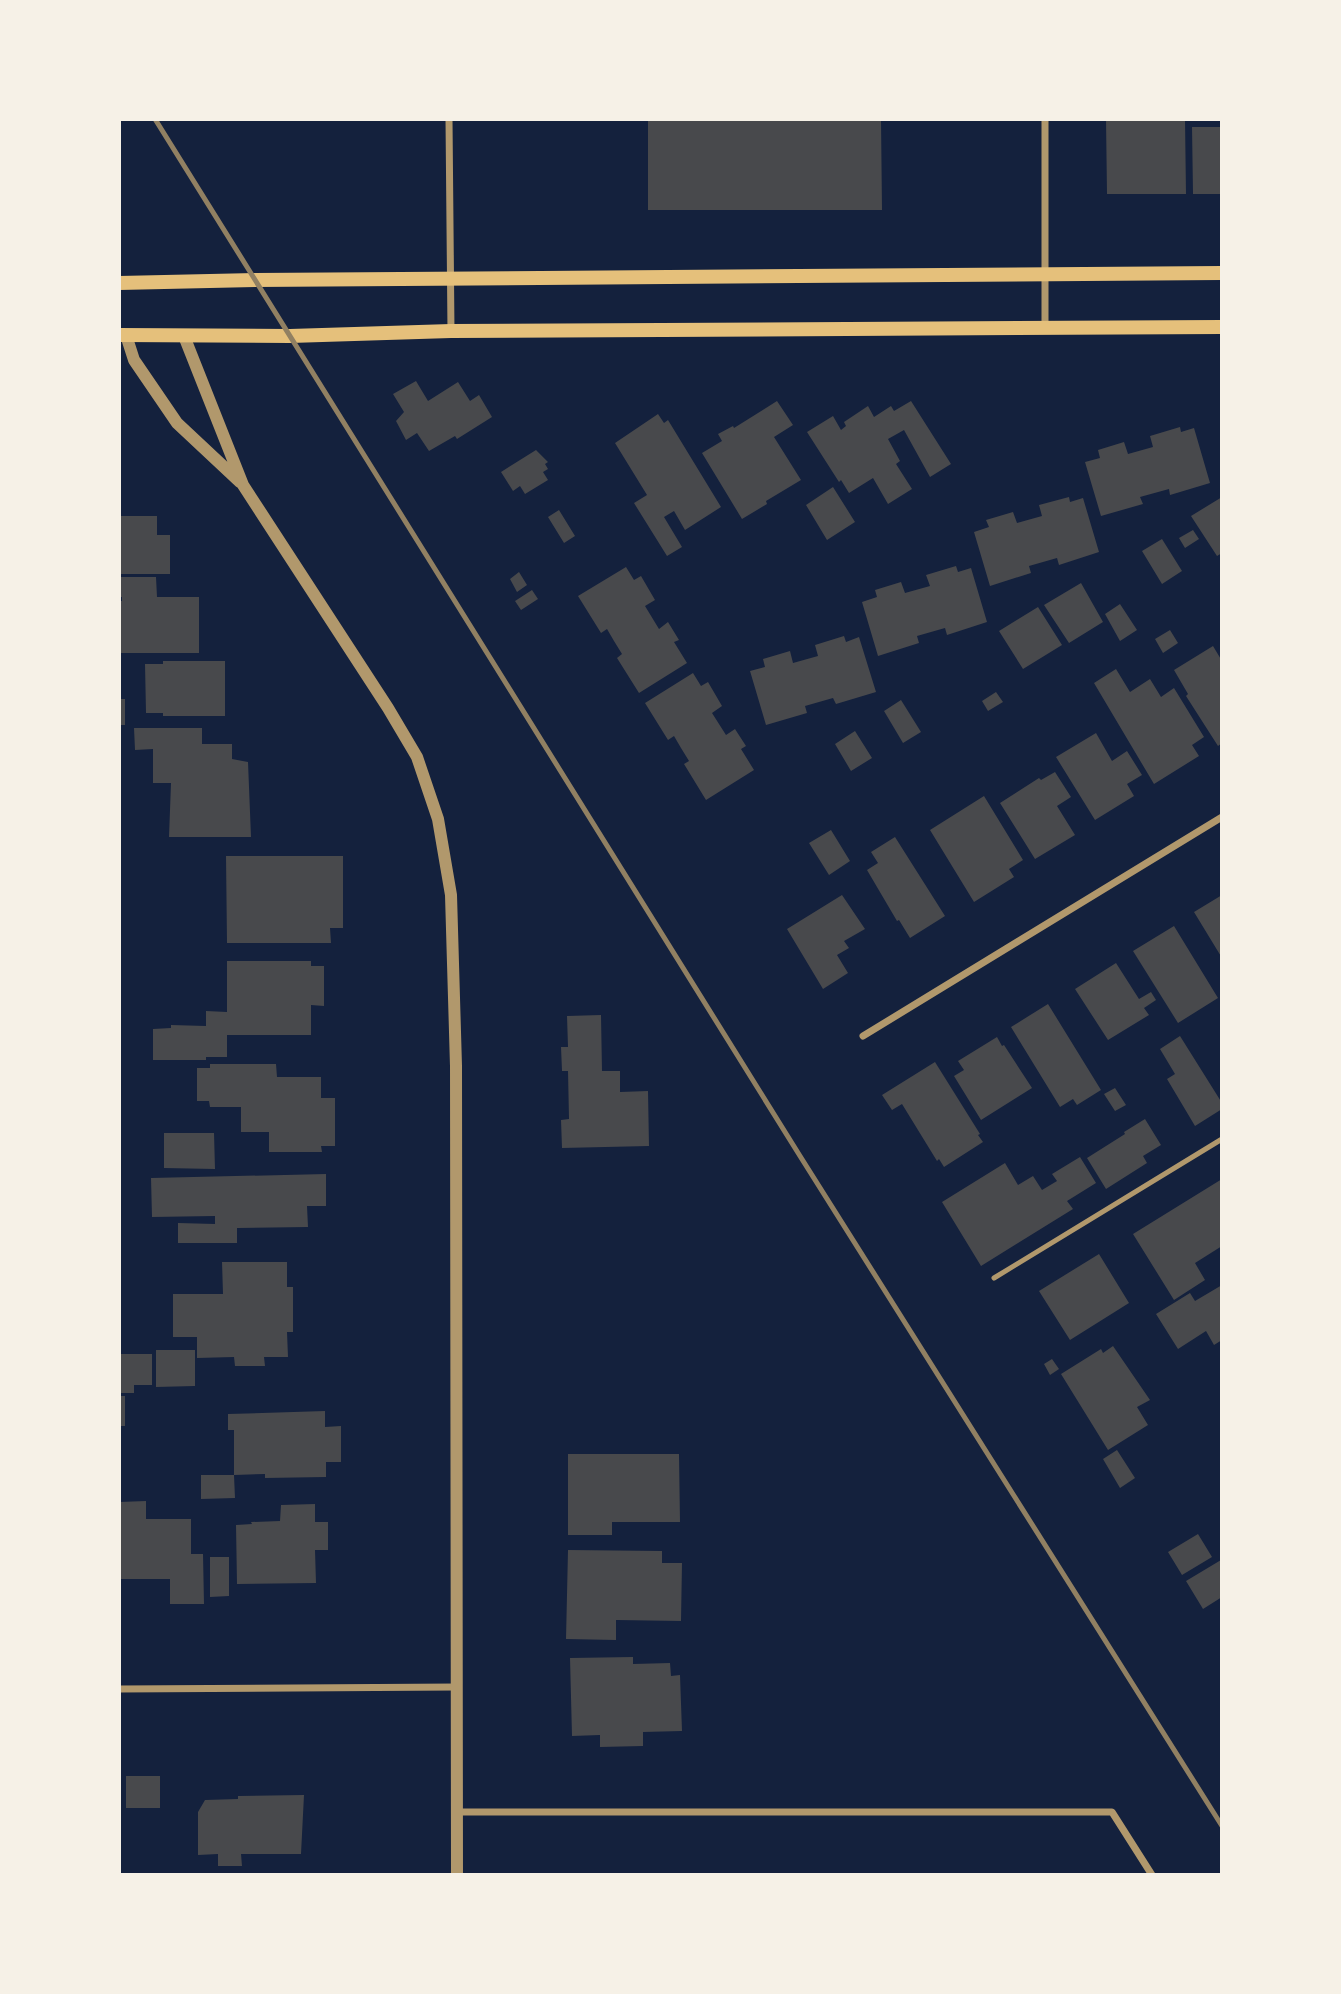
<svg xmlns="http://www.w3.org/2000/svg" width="1341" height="1994" viewBox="0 0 1341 1994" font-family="'Space Grotesk',sans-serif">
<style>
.building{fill:#48494c}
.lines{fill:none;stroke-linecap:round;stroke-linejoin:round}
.service{stroke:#b1986c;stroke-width:5}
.minor{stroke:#b1986c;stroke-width:7}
.tertiary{stroke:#b1986c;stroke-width:12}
.secondary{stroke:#e5c07b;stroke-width:14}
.rail{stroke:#918062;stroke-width:5}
</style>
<rect width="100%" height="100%" fill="#14213d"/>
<path class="building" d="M648,119H881L882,210H648Z
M1106,119H1185L1186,194H1107Z
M1192,127H1222V194H1193Z
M416,381L428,401L458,382L470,401L479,395L492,417L457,439L455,436L429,451L417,433L406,440L396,421L404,412L393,394Z
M777,401L793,425L774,437L801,480L766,501L767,504L742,519L702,453L722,441L718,434L733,426L734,428Z
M911,401L951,464L930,477L904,430L888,439L900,461L896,464L912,489L888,504L873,478L849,493L841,480L839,482L807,432L833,416L841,430L846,426L844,422L868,406L874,417L891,406L894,411Z
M658,414L664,423L668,420L721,507L685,530L674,511L664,517L682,547L667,556L634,503L647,495L615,443Z
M1180,427L1181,432L1194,428L1210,483L1170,495L1169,489L1140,497L1143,504L1101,516L1085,462L1100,458L1098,450L1124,442L1128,454L1153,447L1150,436Z
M536,450L548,462L545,464L548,469L543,472L548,480L525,494L520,486L513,491L501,472Z
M833,487L855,522L827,540L806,505Z
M1069,497L1070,502L1083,498L1099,552L1059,565L1057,558L1029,566L1031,573L990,586L974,532L989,527L986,520L1013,512L1017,523L1042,516L1039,505Z
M1222,497V553L1217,556L1191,516Z
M559,510L575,536L564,543L548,517Z
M119,516H157V535H170V574H119Z
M1193,530L1199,539L1185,548L1179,538Z
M1162,539L1182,571L1162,584L1142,551Z
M956,566L958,572L971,568L987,622L947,635L945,628L917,636L919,643L878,656L862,602L877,597L875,590L901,582L905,593L930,586L926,575Z
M626,567L634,580L641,576L655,600L645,606L659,629L668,622L679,640L674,642L687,663L639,693L617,658L622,654L614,641L607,629L601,633L578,596Z
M519,572L527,585L517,592L510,579Z
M119,577H156L157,597H199V653H119V601H122V597H119Z
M1081,583L1103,622L1069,643L1044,605Z
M532,590L538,599L521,610L515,601Z
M1120,604L1137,630L1120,641L1105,614Z
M1038,607L1062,645L1023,669L999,631Z
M1170,630L1178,643L1163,653L1155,639Z
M844,636L846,642L859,637L876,692L836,704L833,698L805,706L807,713L766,725L750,671L765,667L763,659L790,651L793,663L818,656L815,645Z
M1213,646L1222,661V743L1218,746L1186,696L1188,694L1174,670Z
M163,661H225V716H163V713H146L145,664H163Z
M1116,669L1130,692L1150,679L1161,697L1174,688L1204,737L1192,745L1199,756L1154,784L1094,683Z
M693,673L701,686L708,682L722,706L712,713L726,735L735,729L746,746L741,749L754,770L706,800L684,764L689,761L681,748L674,736L668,740L645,703Z
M996,692L1003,702L988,711L982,701Z
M119,699H125V725H119Z
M901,700L921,732L903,743L884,711Z
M134,728H202V744H232V759L248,762L251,837H169L171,783H153V749L135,750Z
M855,731L872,758L851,771L835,744Z
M1096,733L1112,761L1127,751L1142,775L1127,784L1134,796L1095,820L1056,757Z
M1055,772L1071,797L1057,806L1075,835L1035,859L1000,803L1039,778L1041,780Z
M984,796L1023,860L1009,869L1014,877L974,902L930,830Z
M831,830L850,861L829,875L809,843Z
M895,837L945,916L910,938L899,920L897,921L867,870L878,863L871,852Z
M226,856H343V928H330L331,943H227Z
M842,895L865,929L844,941L849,948L837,955L848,973L823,989L787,929Z
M1222,895V958L1194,912Z
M1174,926L1218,998L1178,1023L1133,951Z
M227,961H311V966H324V1006L311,1005V1035H227V1057H206V1060H153V1029L171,1028V1025L206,1026V1011L227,1012Z
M1116,963L1139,999L1151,992L1156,1000L1144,1008L1149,1015L1108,1040L1075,989Z
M1048,1004L1101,1090L1077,1105L1073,1099L1060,1107L1011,1027Z
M601,1015L602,1071H620V1092L648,1091L649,1146L562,1148L561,1120L569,1119L568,1071H562L561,1047H568L567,1016Z
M1180,1036L1222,1103V1109L1195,1126L1167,1079L1175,1074L1160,1049Z
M997,1037L1002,1046L1004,1045L1032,1088L981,1120L954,1076L964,1070L958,1061Z
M935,1062L980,1134L978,1135L983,1142L944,1167L939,1159L937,1161L902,1104L892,1110L882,1095Z
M210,1064H276L277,1077H321V1098H335V1146H321L322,1152H269V1132H241V1107H210L209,1101H197V1068H210Z
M1115,1088L1126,1105L1115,1111L1104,1094Z
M1145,1119L1161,1145L1143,1156L1147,1163L1106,1189L1087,1158L1125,1134L1124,1132Z
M164,1133H214L215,1169L164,1168Z
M1080,1157L1096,1183L1067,1201L1073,1209L981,1266L942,1202L1005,1163L1018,1185L1033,1176L1042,1190L1057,1181L1052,1174Z
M326,1174V1206H307L308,1227L237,1228V1243H178V1223L215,1224V1216L152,1217L151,1178Z
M1222,1179V1246L1195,1263L1205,1280L1174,1300L1133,1234Z
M1099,1254L1129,1303L1070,1340L1039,1291Z
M222,1262H287V1287H293V1332H287L288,1357H264L265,1366H235L234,1357L197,1358V1337H173V1294H223Z
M1222,1285V1340L1214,1345L1206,1331L1178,1349L1156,1314L1190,1293L1195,1301Z
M1113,1346L1150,1400L1137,1407L1148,1425L1108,1450L1061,1374L1101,1349L1103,1353Z
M156,1350H195V1386L156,1387Z
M119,1354H152V1385H134V1393H119Z
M1052,1359L1059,1369L1050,1375L1044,1364Z
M119,1396H125V1426H119Z
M325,1411V1427L341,1426V1462H326V1477L265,1478V1474L234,1475V1430H228V1414Z
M1117,1450L1135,1478L1120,1488L1103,1459Z
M568,1454H679L680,1522H612V1535H568Z
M201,1475H234L235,1498L201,1499Z
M146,1501V1519H191V1554H203L204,1604H170V1579H119V1502Z
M315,1504V1522H328V1550H315L316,1583L237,1584L236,1525L252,1524L251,1522L280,1521L281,1505Z
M1198,1534L1212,1557L1182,1575L1168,1552Z
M568,1550L662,1551V1563H682L681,1621L616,1620V1640L566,1639Z
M210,1557H229V1596L210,1597Z
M1221,1560L1222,1597L1203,1609L1186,1581Z
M633,1657V1664L670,1663L671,1676L680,1675L682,1731L643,1732V1746L600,1747V1735L572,1736L570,1658Z
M126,1776H160V1808H126Z
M304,1795L301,1854H241L242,1866H218V1854L198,1855V1812L205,1800L238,1799V1796Z"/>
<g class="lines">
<path class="service" d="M994,1278L1222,1139"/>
<path class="minor" d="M449,119L451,331
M1045,119V328
M863,1036L1222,817
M119,1689L457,1687
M457,1812H1112L1152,1875"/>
<path class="tertiary" d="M126,335L134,360L177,423L240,482
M184,336L243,485L388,708L417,757L438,819L451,895L456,1066L457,1875"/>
<path class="secondary" d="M119,283L255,280L1222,273
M119,335L290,336L451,331L1222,327"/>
<path class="rail" d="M155,119L800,1156L1222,1826"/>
</g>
<rect width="1341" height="1994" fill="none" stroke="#f6f1e7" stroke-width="242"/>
</svg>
